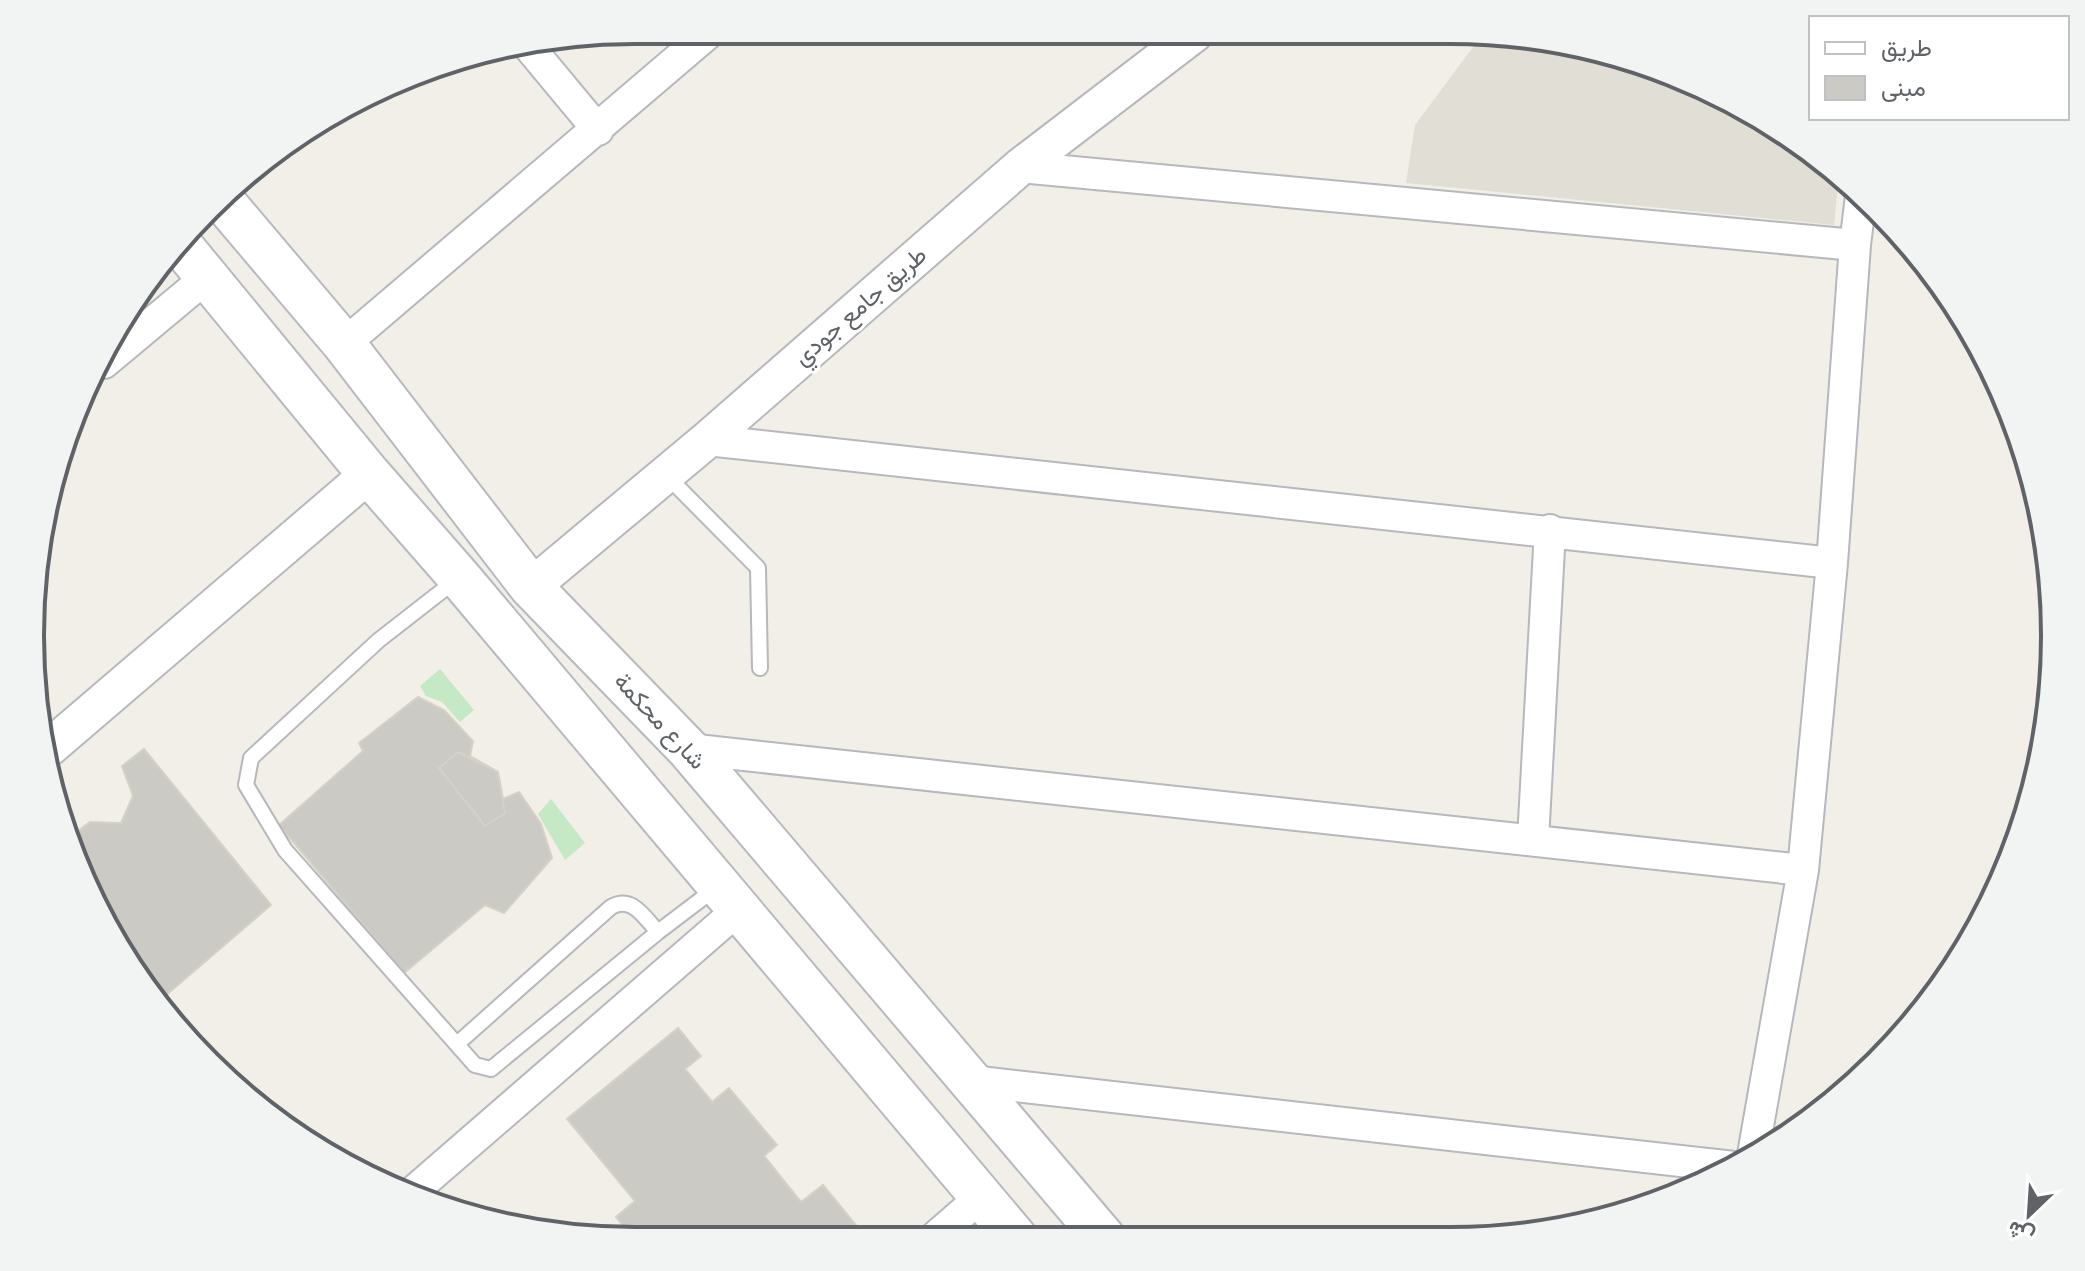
<svg xmlns="http://www.w3.org/2000/svg" width="2085" height="1271" viewBox="0 0 2085 1271" font-family="Karla,Vazirmatn,sans-serif">
<style>
.education{fill:#e1ded6}
.green{fill:#c5e8c5}
.building{fill:#cccac5;stroke:#d6d1c6;stroke-width:2}
.lines{fill:none;stroke-linecap:round;stroke-linejoin:round}
.service-casing{stroke:#b5b8bc;stroke-width:18}
.minor-casing{stroke:#b5b8bc;stroke-width:34}
.tertiary-casing{stroke:#b5b8bc;stroke-width:40}
.secondary-casing{stroke:#b6babf;stroke-width:46}
.service{stroke:#fff;stroke-width:14}
.minor{stroke:#fff;stroke-width:30}
.tertiary{stroke:#fff;stroke-width:36}
.secondary{stroke:#fff;stroke-width:42}
.labels{text-anchor:middle;dominant-baseline:central;stroke-width:6;stroke-linejoin:round;paint-order:stroke}
.street-label{font-size:24px;fill:#5f6368;stroke:#fff}
.rim{fill:none;stroke:#5f6368;stroke-width:4}
</style>
<rect width="100%" height="100%" fill="#f1efe8"/>
<path class="education" d="M1482,35H1528L1681,76L1818,155L1839,175L1834,225L1406,183L1415,125Z"/>
<path class="green" d="M440,669L474,710L460,722L442,702L426,696L420,686Z
M551,799L585,843L565,860L538,814Z"/>
<path class="building" d="M418,697L444,710L473,741L470,756L498,772L503,799L519,792L541,824L552,858L504,913L485,905L404,973L279,825L363,751L359,743Z
M144,749L271,905L157,1003L152,999L67,839L90,822L121,823L133,796L122,766Z
M458,752L498,772L505,813L485,826L439,768Z
M678,1028L701,1056L685,1069L712,1102L729,1088L777,1145L764,1156L801,1202L823,1185L864,1235L631,1236L616,1217L635,1201L567,1119Z"/>
<g class="lines">
<defs>
<path id="service" d="M666,475L758,568L760,668
M456,580L379,640L251,758L246,785L285,850L475,1065L491,1069L658,932L716,888
M457,1044L611,907C632,895 644,917 658,932"/>
<path id="minor" d="M529,47L598,130
M1020,167L1855,245
M344,344L712,30
M104,363L207,277
M707,440L1832,563
M688,749L1803,870
M1533,840L1550,530
M971,1081L1734,1167
M1752,1160L1803,870L1832,563L1855,245L1861,196
M408,1196L739,909
M935,1237L981,1197"/>
<path id="tertiary" d="M531,587L707,440L1020,167L1195,33
M49,748L369,474"/>
<path id="secondary" d="M222,200L344,344L531,587L688,749L1104,1238
M179,243L369,474L459,577L1016,1238"/>
</defs>
<use href="#service" class="service-casing"/>
<use href="#minor" class="minor-casing"/>
<use href="#tertiary" class="tertiary-casing"/>
<use href="#secondary" class="secondary-casing"/>
<use href="#service" class="service"/>
<use href="#minor" class="minor"/>
<use href="#tertiary" class="tertiary"/>
<use href="#secondary" class="secondary"/>
</g>
<g class="labels">
<g class="street-label">
<text transform="translate(860 306) rotate(-41)">طريق جامع جودي</text>
<text transform="translate(660 721) rotate(47)">شارع محكمة</text>
</g>
</g>
<path d="M0 0H2085V1271H0ZM635 44H1450A591 591 0 0 1 2041 635V636A591 591 0 0 1 1450 1227H635A591 591 0 0 1 44 636V635A591 591 0 0 1 635 44Z" fill="#f2f3f3" fill-rule="evenodd"/>
<path class="rim" d="M635 44H1450A591 591 0 0 1 2041 635V636A591 591 0 0 1 1450 1227H635A591 591 0 0 1 44 636V635A591 591 0 0 1 635 44Z"/>
<rect x="1809" y="16" width="260" height="104" fill="#ffffff" stroke="#bfc1c3" stroke-width="2"/>
<rect x="1825" y="42" width="40" height="12" fill="#ffffff" stroke="#bfc1c3" stroke-width="2"/>
<text x="1881" y="56" font-size="24" fill="#5f6368">طريق</text>
<rect x="1825" y="76" width="40" height="24" fill="#cccac5" stroke="#bfc1c3" stroke-width="2"/>
<text x="1881" y="96" font-size="24" fill="#5f6368">مبنى</text>
<g transform="translate(2029 1215) rotate(205)" stroke="#ffffff" stroke-width="6" paint-order="stroke">
<path d="M0-6L14 30L0 20L-14 30Z" fill="#5f6368"/>
<text y="-12" font-size="22" font-weight="bold" text-anchor="middle" fill="#5f6368">ش</text>
</g>
</svg>
